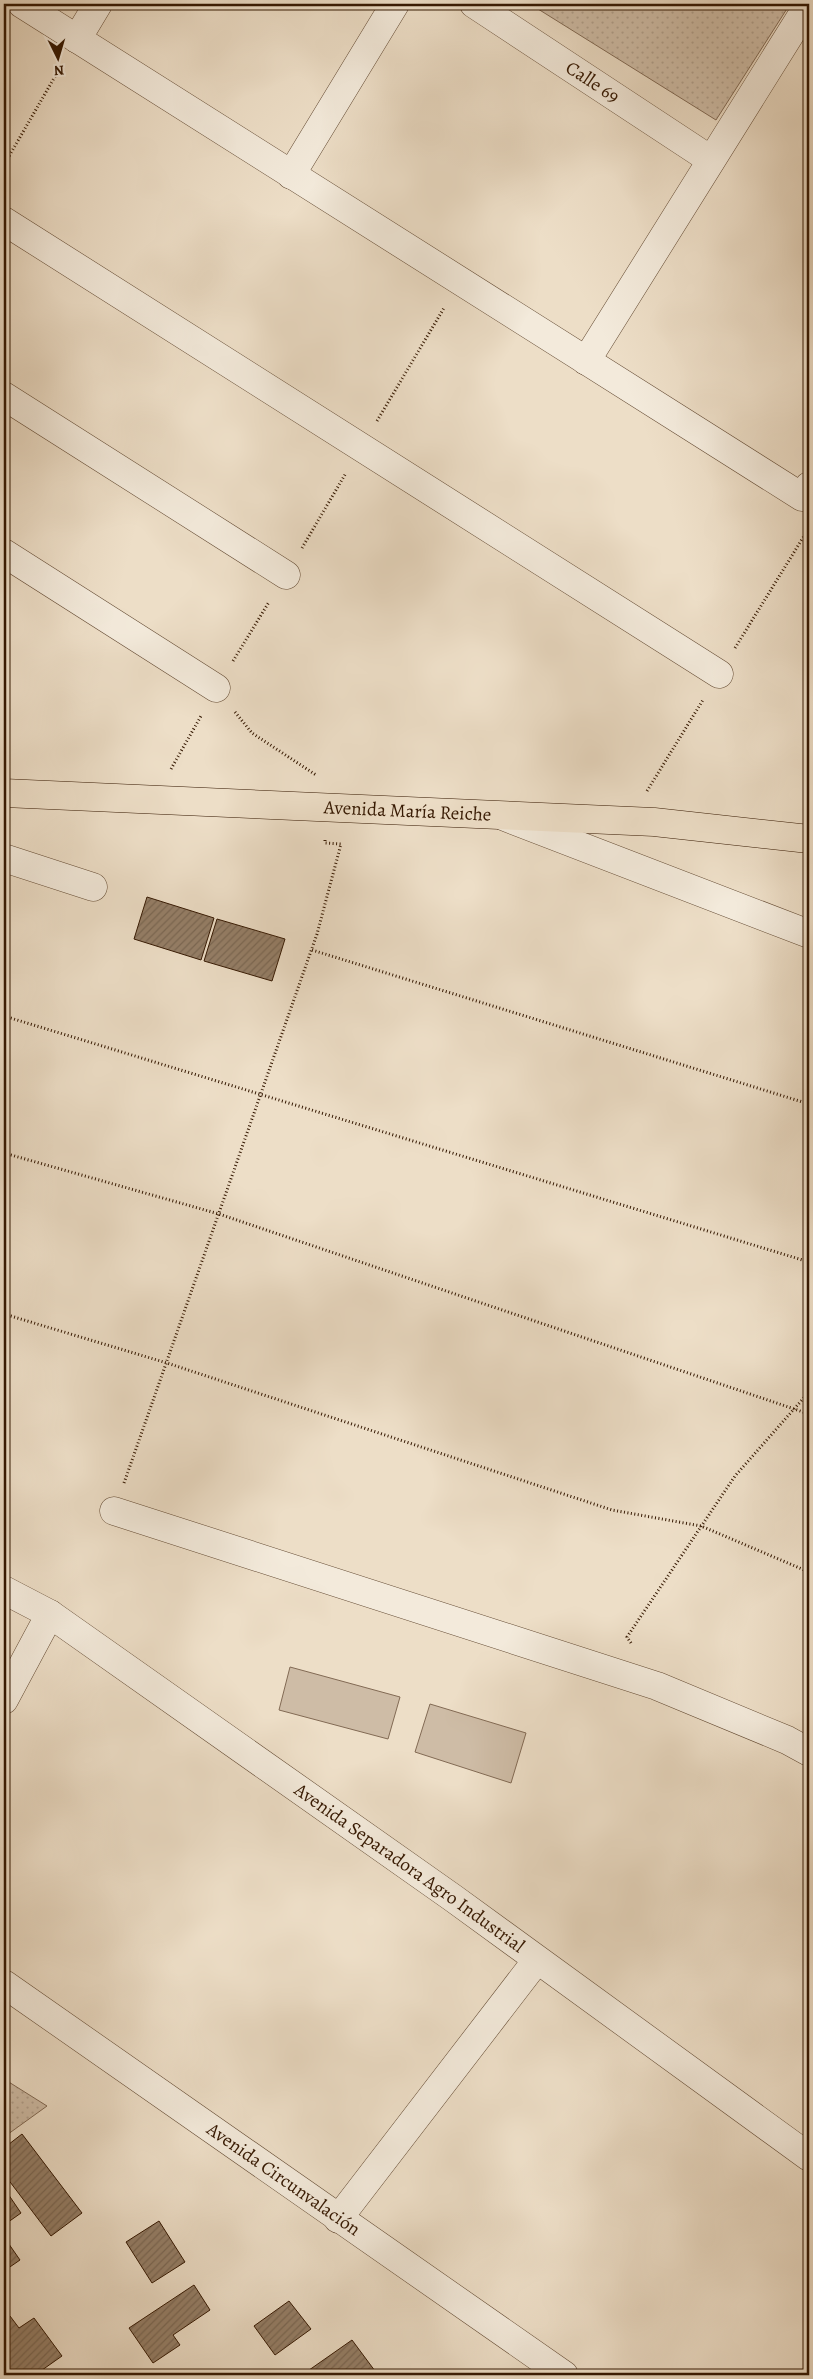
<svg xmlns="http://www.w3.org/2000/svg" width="813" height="2379" viewBox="0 0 813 2379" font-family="Alegreya,serif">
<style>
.green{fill:url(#green-dots);stroke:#826a54}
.pitch{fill:#cebca6;stroke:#826a54}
.building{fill:url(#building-hatch);stroke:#351802}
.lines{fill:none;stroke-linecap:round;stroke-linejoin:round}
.minor-casing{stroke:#634a33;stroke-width:29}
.primary-casing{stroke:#351802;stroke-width:29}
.path{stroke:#351802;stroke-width:3;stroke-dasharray:1 2.5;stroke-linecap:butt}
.minor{stroke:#f3eadb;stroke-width:28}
.primary{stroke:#eddec7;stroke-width:28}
.labels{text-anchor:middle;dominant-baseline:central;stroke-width:4;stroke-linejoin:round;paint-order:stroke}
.street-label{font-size:19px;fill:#351802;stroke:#f3eadb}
</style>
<defs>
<pattern id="green-dots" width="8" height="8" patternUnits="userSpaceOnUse" patternTransform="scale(1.25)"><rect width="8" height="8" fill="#cebca6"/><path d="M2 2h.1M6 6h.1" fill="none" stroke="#b2a18d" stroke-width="1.8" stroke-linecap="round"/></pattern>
<pattern id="building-hatch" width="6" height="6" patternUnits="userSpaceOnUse" patternTransform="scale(1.25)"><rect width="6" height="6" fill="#957f68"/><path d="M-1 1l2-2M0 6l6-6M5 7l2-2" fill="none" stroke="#7a6753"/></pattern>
</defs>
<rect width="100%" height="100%" fill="#eddec7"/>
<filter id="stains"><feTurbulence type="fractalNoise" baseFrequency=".004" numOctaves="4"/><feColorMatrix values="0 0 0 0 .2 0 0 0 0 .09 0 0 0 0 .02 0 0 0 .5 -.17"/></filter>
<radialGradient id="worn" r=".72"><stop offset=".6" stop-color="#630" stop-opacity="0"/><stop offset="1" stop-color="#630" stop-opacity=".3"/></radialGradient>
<path class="green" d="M530,4H790L716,120Z
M4,2079L47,2106L4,2137Z"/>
<path class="pitch" d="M290,1667L400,1697L388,1739L279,1710Z
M430,1704L526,1733L511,1783L415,1752Z"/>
<path class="building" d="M147,897L214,918L201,960L134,939Z
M217,919L285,939L272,981L204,961Z
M22,2134L82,2213L51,2236L4,2174V2148Z
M4,2188L21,2213L4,2225Z
M159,2221L185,2262L152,2283L126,2242Z
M4,2237L20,2260L4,2271Z
M194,2285L210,2310L173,2335L180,2345L153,2363L129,2328Z
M289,2301L311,2329L275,2355L254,2326Z
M10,2316L19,2328L34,2318L62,2356L35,2375H4V2321Z
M352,2340L378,2375H302Z"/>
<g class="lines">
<defs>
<g id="minor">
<path d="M22,4L802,497L809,486"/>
<path id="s1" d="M474,4L711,160"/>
<path d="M77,39L98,4"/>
<path d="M291,175L395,4"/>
<path d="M4,221L719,674"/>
<path d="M586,361L809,4"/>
<path d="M4,396L286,575"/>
<path d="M4,553L216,688"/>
<path d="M505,817L809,934"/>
<path d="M4,858L93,887"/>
<path d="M114,1511L657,1686L787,1740L809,1752"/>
<path id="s2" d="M4,1590L50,1614L453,1898L809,2157"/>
<path d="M4,1700L50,1614"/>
<path id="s3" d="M4,1984L564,2375"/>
<path d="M338,2219L537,1960"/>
</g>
<g id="primary">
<path id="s4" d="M4,793L654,822L809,839"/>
</g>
</defs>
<use href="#minor" class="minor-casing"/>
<use href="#primary" class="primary-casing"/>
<path class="path" d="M4,165L61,66
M377,421L444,308
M302,548L346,473
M735,648L809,528
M233,661L269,602
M235,712L252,733L316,775
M171,769L201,716
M647,791L703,700
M312,950L809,1104
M4,1016L809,1262
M4,1153L219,1214L809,1414
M4,1314L167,1363L612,1510L701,1526L809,1572
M124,1483L317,934L341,844L325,843V840
M631,1643L627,1637L735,1476L809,1392"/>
<use href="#minor" class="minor"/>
<use href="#primary" class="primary"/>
</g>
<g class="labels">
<g class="street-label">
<text stroke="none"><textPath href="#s1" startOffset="142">Calle 69</textPath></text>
<text stroke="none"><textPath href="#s4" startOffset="404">Avenida María Reiche</textPath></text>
<text stroke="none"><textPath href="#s2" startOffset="492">Avenida Separadora Agro Industrial</textPath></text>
<text stroke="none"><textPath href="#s3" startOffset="341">Avenida Circunvalación</textPath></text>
</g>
</g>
<rect width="813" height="2379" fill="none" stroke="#eddec7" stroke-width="20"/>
<rect x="5" y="5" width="803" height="2369" fill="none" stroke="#351802" stroke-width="2.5"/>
<rect x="10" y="10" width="793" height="2359" fill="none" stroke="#351802"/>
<g transform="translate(58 58) rotate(175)" stroke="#f3eadb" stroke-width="4" paint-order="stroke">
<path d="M0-4L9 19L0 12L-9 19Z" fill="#351802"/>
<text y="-8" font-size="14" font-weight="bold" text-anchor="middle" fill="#351802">N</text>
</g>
<rect width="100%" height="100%" filter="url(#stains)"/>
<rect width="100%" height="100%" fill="url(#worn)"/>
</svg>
